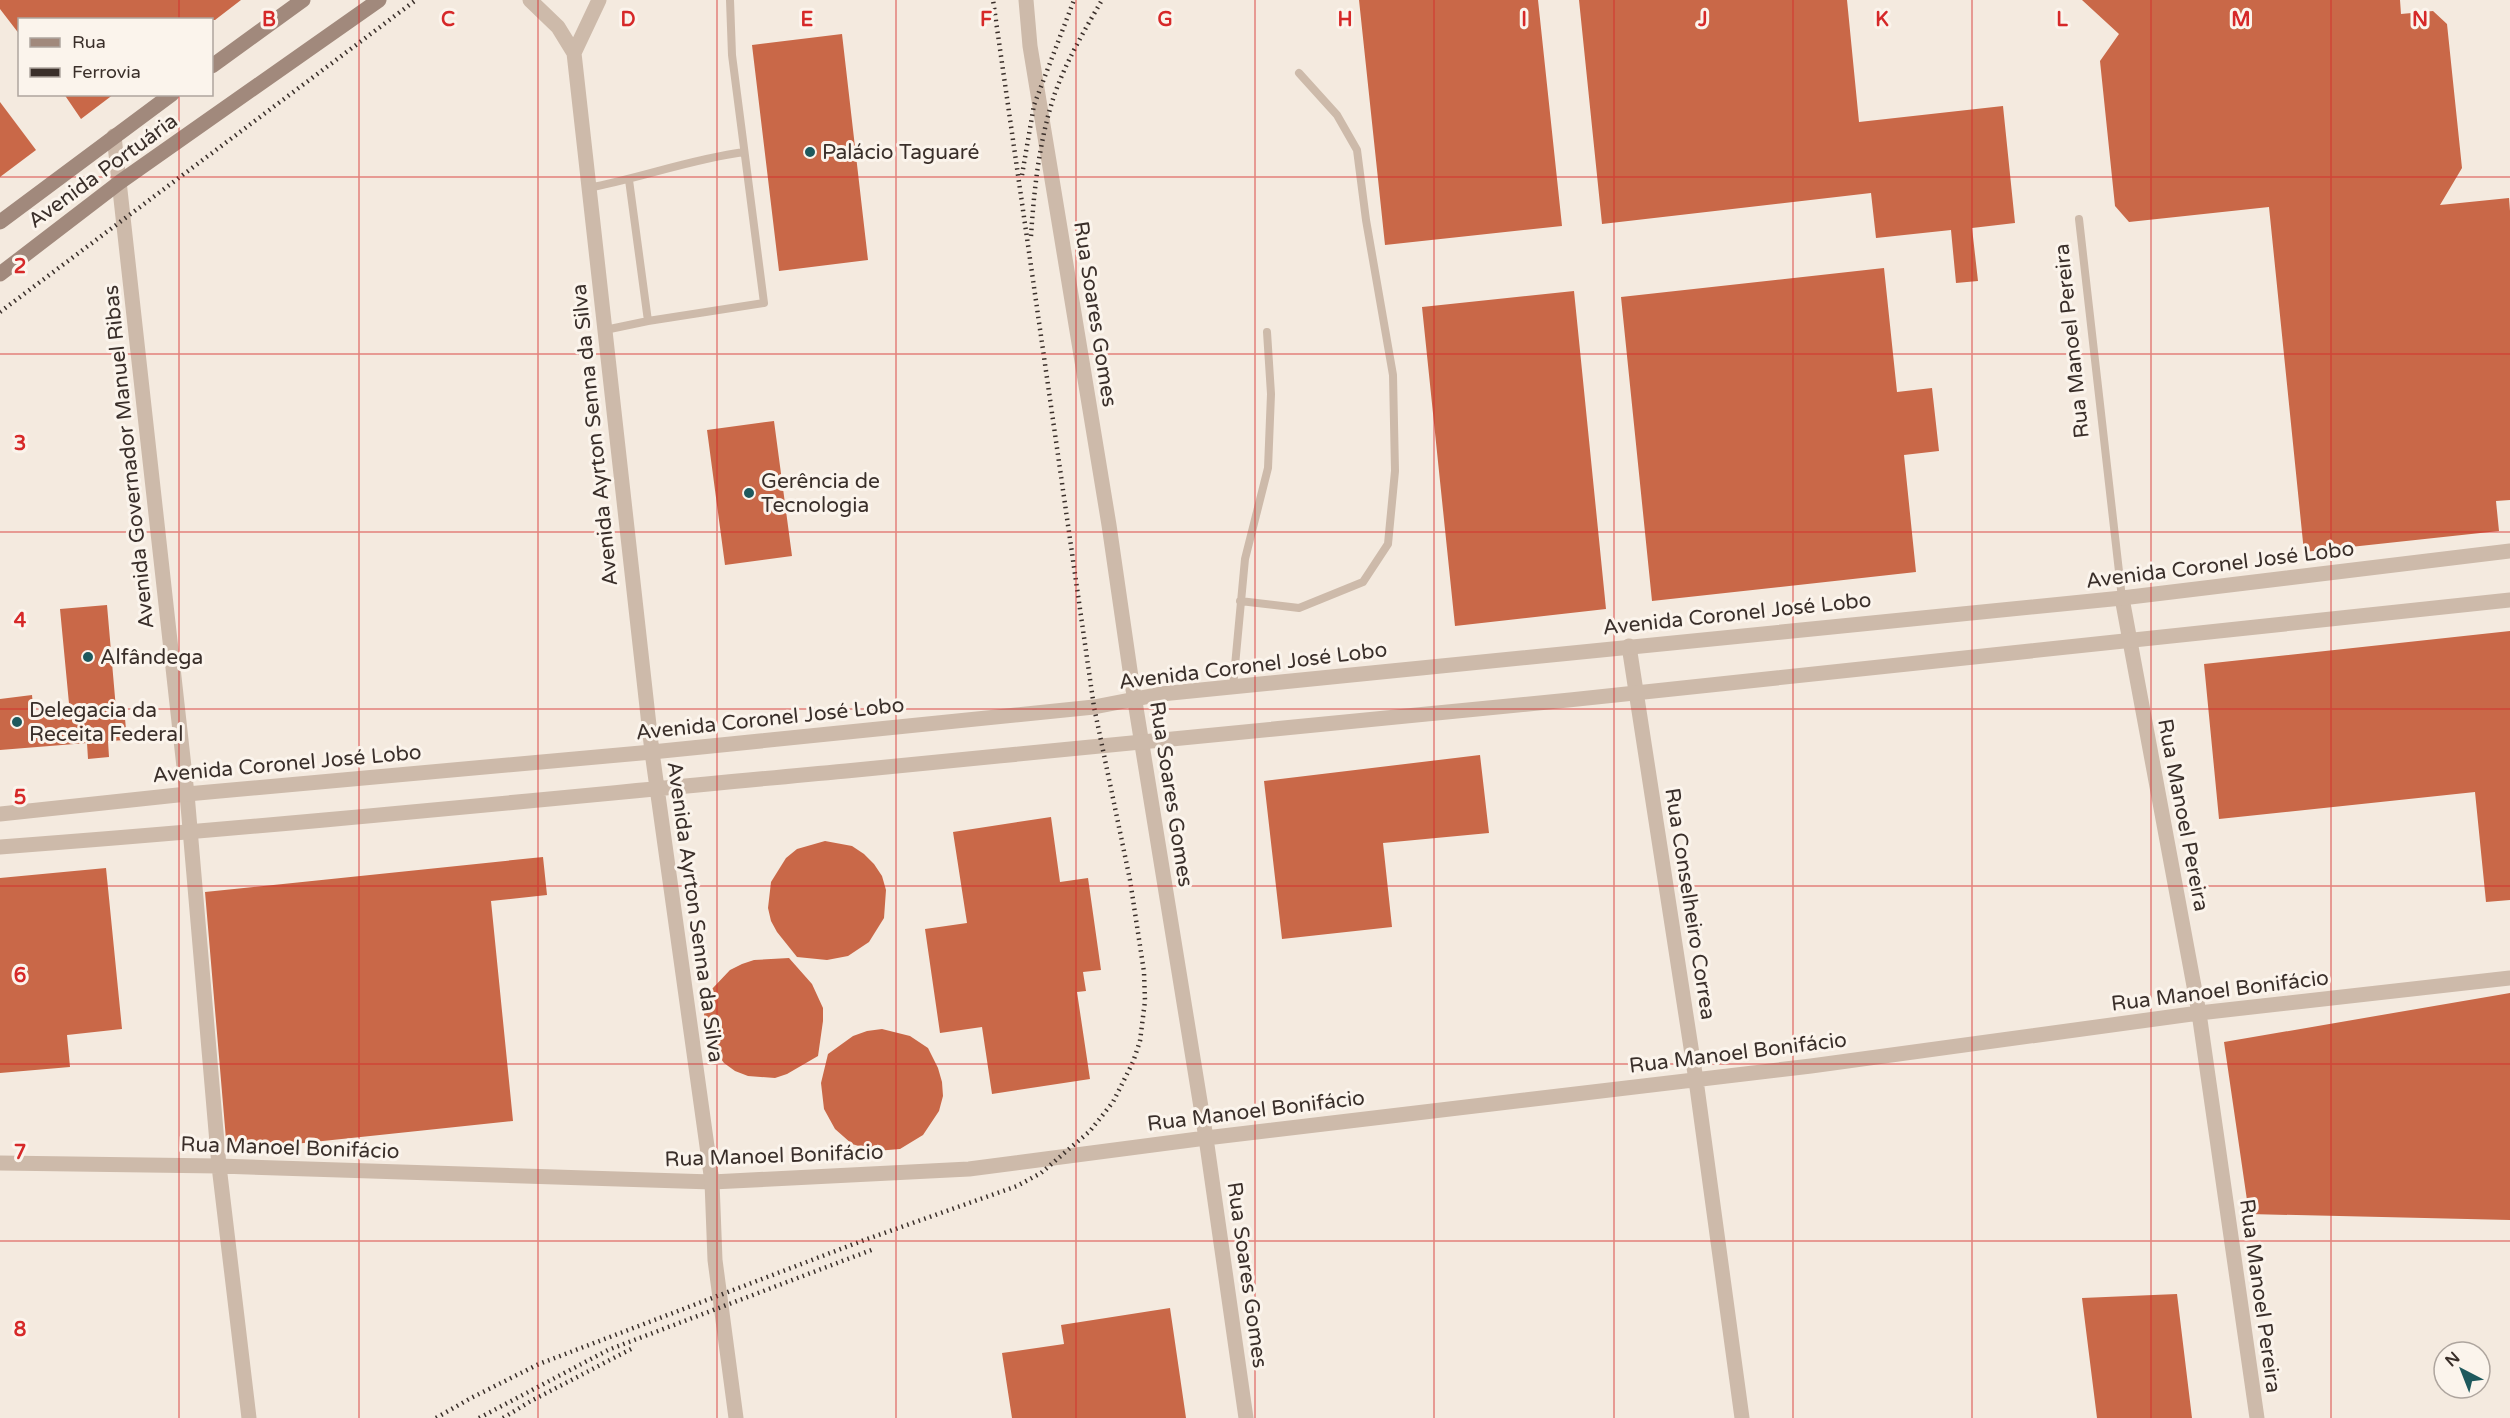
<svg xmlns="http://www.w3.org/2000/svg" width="2510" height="1418" viewBox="0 0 2510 1418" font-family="'Varela Round',sans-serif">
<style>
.building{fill:#c96848}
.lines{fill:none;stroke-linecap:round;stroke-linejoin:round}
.service{stroke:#cdbaaa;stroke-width:8}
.minor{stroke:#cdbaaa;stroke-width:15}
.tertiary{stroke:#cdbaaa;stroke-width:15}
.secondary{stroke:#a1897c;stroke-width:15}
.rail{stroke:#3a2f2a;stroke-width:4.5;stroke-dasharray:1.5 4.5;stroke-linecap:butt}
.grid{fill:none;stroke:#d62828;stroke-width:1.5;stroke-opacity:0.55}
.poi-dot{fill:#1e595d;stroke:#fbf4ec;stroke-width:2}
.labels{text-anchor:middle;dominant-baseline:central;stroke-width:6;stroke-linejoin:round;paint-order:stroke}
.poi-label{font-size:21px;fill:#3a2f2a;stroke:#fbf4ec;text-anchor:start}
.street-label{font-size:21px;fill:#3a2f2a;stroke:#fbf4ec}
.grid-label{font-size:20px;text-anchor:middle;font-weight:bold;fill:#d62828;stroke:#fbf4ec;stroke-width:6;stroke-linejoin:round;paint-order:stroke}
</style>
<rect width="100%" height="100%" fill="#f4eadf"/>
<path class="building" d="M0,0H241L215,20H20V35L0,9Z
M1359,0H1538L1562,226L1385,245Z
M1579,0H1847L1859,122L2003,106L2015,223L1972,228L1978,281L1956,283L1951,230L1876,238L1871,193L1602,224Z
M2082,0H2400L2401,14L2433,11L2447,24L2462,168L2440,205L2509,198L2510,211V500L2496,501L2499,531L2304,552L2269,207L2129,222L2115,206L2100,61L2119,34Z
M842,34L868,260L779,271L752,45Z
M64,94H114L81,119Z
M0,102L36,150L0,177Z
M1884,268L1897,392L1932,388L1939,451L1904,455L1916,572L1652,601L1621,297Z
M1574,291L1606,609L1455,626L1422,307Z
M774,421L792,556L725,565L707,430Z
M107,605L116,709L124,708L127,740L108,741L109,757L88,759L87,743L0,750V699L32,695L34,717L70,714L60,609Z
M2510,631V900L2486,902L2475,792L2219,819L2204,664Z
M1480,755L1489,833L1383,843L1392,927L1282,939L1264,781Z
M1051,817L1060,882L1088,878L1101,970L1083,972L1086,991L1077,992L1090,1079L992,1094L982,1027L940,1033L925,929L967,923L953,832Z
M825,841L852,846L864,854L874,864L882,876L886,890L884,918L869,942L848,956L827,960L797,957L777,932L771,921L768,908L771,882L786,858L797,849Z
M543,857L547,895L491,901L513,1121L227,1151L205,892Z
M106,868L122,1029L67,1035L70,1067L0,1073V878Z
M789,958L812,984L823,1008V1021L818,1056L787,1074L775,1078L748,1076L735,1071L724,1063L708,1041L704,1014L712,989L730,970L742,964L754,960Z
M2510,993V1220L2249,1214L2224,1042Z
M882,1029L910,1036L928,1048L938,1068L942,1082L943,1096L939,1111L923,1135L900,1149L876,1151L852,1144L835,1129L824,1109L821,1083L828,1054L853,1036L867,1031Z
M2177,1294L2192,1418H2097L2082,1298Z
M1170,1308L1186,1418H1012L1002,1353L1064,1344L1061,1325Z"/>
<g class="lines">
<path class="service" d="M629,180L648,321
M588,188C641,178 691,159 744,152
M2079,219L2122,598
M605,330L648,321L764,303L732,55L730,0
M1240,601L1299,608L1363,582L1388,544L1395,471L1393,375L1366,220L1357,150L1337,115L1299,73
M1233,687L1245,559L1268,468L1271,394L1267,332"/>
<path class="minor" d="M1026,0L1030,46L1109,525L1131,677L1206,1138L1246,1418
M114,136L187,794L219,1166L249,1418
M2122,598L2199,1013L2257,1418
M1629,646L1696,1080L1742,1418
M0,1163L219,1166L712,1182L969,1169L1206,1138L1811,1066L2199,1013L2510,978"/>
<path class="tertiary" d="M530,0L558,27L574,53L652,752L712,1182L715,1260L736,1418
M574,53L599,0
M0,814L187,794L652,752L1094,707L1161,694L2122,598L2510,551
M0,847C282,826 564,797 846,771C1401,718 1956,662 2510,600"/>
<path class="secondary" d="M212,66L303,0
M0,222L172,94
M0,274L120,182L379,0"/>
<path class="rail" d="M1022,175L1034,105L1074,0
M1031,236C1034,190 1039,143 1053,99C1064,65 1084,31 1102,0
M0,312L416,0
M436,1418L471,1398L539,1364L867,1239L1017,1186L1041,1173L1090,1131L1113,1102L1133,1062L1140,1041L1145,1001L1144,972L1130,880L1094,707L993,0
M479,1418L608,1350L874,1249
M503,1418L531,1401L635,1347"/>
</g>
<path class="grid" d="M179,0V20M359,0V1418M538,0V1418M717,0V1418M896,0V1418M1076,0V1418M1255,0V1418M1434,0V1418M1614,0V1418M1793,0V1418M1972,0V1418M2151,0V1418M2331,0V1418M179,94V1418M0,177H2510M0,354H2510M0,532H2510M0,709H2510M0,886H2510M0,1064H2510M0,1241H2510"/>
<g class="poi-dot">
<circle cx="810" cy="152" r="6"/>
<circle cx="749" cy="493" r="6"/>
<circle cx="88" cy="657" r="6"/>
<circle cx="17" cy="722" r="6"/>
</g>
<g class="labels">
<g class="poi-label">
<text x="822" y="152">Palácio Taguaré</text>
<text x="761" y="481">Gerência de<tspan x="761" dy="24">Tecnologia</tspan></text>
<text x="100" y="657">Alfândega</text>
<text x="29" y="710">Delegacia da<tspan x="29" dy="24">Receita Federal</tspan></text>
</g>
<g class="street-label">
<text transform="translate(103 171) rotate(-36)">Avenida Portuária</text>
<text transform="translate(1095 314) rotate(81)">Rua Soares Gomes</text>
<text transform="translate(2072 341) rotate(-96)">Rua Manoel Pereira</text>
<text transform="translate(595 435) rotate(-96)">Avenida Ayrton Senna da Silva</text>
<text transform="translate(129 457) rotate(-96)">Avenida Governador Manuel Ribas</text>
<text transform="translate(2220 565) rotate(-7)">Avenida Coronel José Lobo</text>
<text transform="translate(1737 614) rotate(-6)">Avenida Coronel José Lobo</text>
<text transform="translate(1253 666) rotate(-7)">Avenida Coronel José Lobo</text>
<text transform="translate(770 719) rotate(-6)">Avenida Coronel José Lobo</text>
<text transform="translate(287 764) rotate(-5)">Avenida Coronel José Lobo</text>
<text transform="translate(1171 794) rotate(81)">Rua Soares Gomes</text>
<text transform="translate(2183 815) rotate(79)">Rua Manoel Pereira</text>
<text transform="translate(1690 904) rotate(81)">Rua Conselheiro Correa</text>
<text transform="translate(695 912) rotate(82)">Avenida Ayrton Senna da Silva</text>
<text transform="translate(2220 991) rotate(-7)">Rua Manoel Bonifácio</text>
<text transform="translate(1738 1053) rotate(-7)">Rua Manoel Bonifácio</text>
<text transform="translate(1256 1111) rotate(-7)">Rua Manoel Bonifácio</text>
<text transform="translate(290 1148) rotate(2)">Rua Manoel Bonifácio</text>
<text transform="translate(774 1156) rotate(-2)">Rua Manoel Bonifácio</text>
<text transform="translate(1247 1275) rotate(82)">Rua Soares Gomes</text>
<text transform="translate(2260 1296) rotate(82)">Rua Manoel Pereira</text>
</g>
</g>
<g class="grid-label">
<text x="269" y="26">B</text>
<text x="448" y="26">C</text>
<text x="628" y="26">D</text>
<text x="807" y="26">E</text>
<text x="986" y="26">F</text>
<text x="1165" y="26">G</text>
<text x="1345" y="26">H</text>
<text x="1524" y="26">I</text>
<text x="1703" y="26">J</text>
<text x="1882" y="26">K</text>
<text x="2062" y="26">L</text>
<text x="2241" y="26">M</text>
<text x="2420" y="26">N</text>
<text x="20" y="273">2</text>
<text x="20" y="450">3</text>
<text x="20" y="627">4</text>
<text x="20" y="804">5</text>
<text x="20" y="982">6</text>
<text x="20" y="1159">7</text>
<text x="20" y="1336">8</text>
</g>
<rect x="18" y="18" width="195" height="78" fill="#fbf4ec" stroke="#aea59e" stroke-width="1.5"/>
<rect x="30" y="38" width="30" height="9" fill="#a1897c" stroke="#aea59e" stroke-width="1.5"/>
<text x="72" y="48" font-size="18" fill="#3a2f2a">Rua</text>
<rect x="30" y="68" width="30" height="9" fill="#3a2f2a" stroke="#aea59e" stroke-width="1.5"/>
<text x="72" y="78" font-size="18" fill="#3a2f2a">Ferrovia</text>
<g transform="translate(2462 1370) rotate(318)"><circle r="28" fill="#fbf4ec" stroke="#aea59e" stroke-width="1.5"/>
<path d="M0-4.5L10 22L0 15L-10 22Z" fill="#1e595d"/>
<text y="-9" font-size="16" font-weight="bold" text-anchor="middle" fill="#3a2f2a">N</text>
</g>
</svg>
